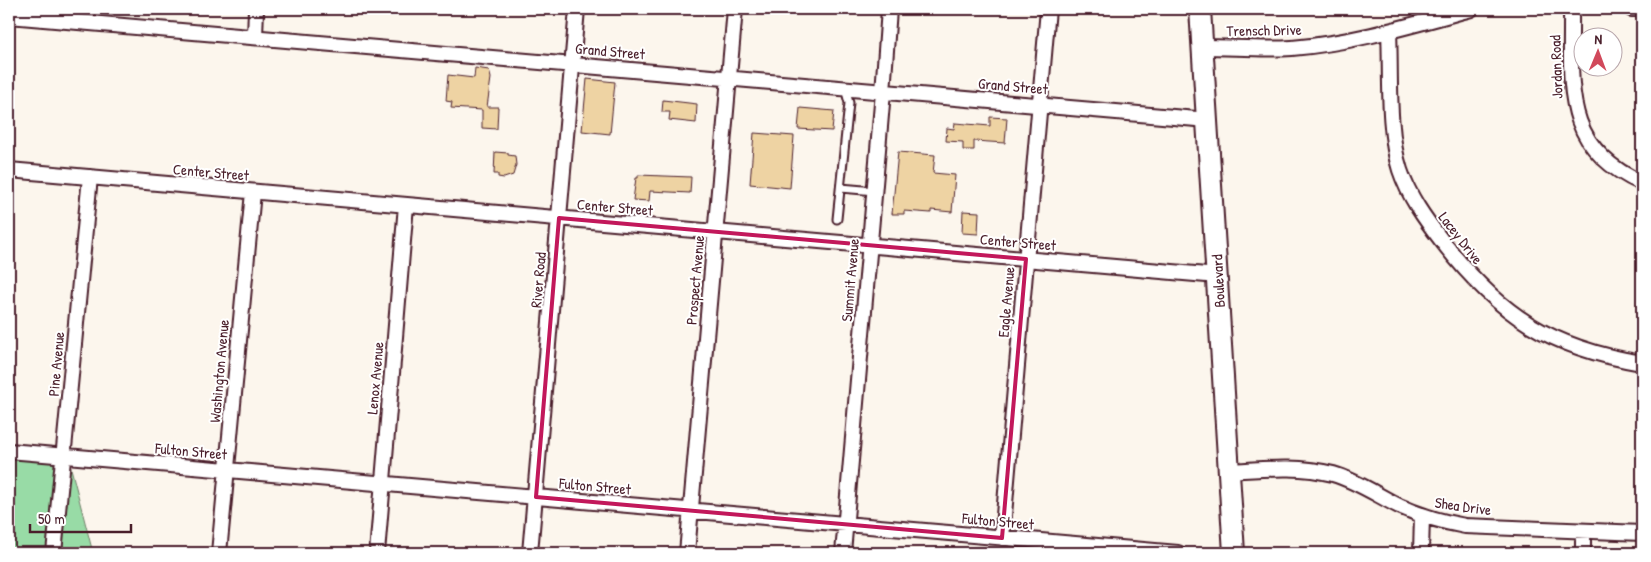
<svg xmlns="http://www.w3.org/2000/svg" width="1651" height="562" viewBox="0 0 1651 562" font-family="'Patrick Hand',sans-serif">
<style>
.green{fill:#98dba6;stroke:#717d68}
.building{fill:#eed3a3;stroke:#4a1f2b}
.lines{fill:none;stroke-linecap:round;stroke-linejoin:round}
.lane-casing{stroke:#4a1f2b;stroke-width:11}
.street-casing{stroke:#4a1f2b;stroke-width:18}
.secondary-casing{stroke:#4a1f2b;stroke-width:24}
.lane{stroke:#fff;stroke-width:7}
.street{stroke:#fff;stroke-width:14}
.secondary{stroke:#fff;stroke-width:20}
.marked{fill:none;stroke:#c2185b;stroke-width:4;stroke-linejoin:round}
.labels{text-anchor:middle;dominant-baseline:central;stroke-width:4;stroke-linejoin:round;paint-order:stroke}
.street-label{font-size:15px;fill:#4a1f2b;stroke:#fff}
</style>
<rect width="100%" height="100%" fill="#fcf6ed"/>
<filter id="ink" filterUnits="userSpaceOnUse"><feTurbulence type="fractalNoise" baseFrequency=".02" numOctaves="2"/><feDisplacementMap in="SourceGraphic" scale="10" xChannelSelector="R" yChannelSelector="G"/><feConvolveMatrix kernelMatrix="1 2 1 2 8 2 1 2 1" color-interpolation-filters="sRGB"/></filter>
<g filter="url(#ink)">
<path class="green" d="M9,445L66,449L93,553H9Z"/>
<path class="building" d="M475,68L489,70L491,78L487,107H498L497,129L482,128V110L451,108L452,102L446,101L448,75L474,78Z
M587,79L615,82L610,134L582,131Z
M663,100L697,104L696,123L669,120L670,112H662Z
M800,108L834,111L832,131L798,129Z
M990,117L1007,118L1005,143L974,141V150H963V142L946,141L947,128L954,129L955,123L990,126Z
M754,133L794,136L790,188L750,184Z
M495,152L508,153V155L515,156L516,165L513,175L504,178L498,177V174H494Z
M898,152L935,155L933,173L955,175L952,212L931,210V213L904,211V214H892Z
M638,175L691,177L690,193L650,191L649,201L633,200L636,178H638Z
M963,211L979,212L978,234L962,233Z"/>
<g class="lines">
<defs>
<path id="lane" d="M841,188L875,191
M837,219L849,103L845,88"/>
<path id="street" d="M1571,9C1572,84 1560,147 1642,183
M1631,9H1642
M9,16L1208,120
M1389,31C1391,73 1387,130 1400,170C1409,197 1425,219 1442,241C1499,315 1550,348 1642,363
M255,37L256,9
M1203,47C1232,47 1263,50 1292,48C1353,43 1412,25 1471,9
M9,170L1218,276
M9,451L1178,553
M1229,471C1264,469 1299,465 1333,474C1357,481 1377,495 1399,506C1421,516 1442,522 1465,526L1642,533
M1002,538L1048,9
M54,553L90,177
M219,553L253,192
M377,553L406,205
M530,553L577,9
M687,553L735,9
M843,553L883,92L889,9
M1421,553L1422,516
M1583,553V531"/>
<path id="secondary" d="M1200,9L1234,553"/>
</defs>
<use href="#lane" class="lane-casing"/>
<use href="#street" class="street-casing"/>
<use href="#secondary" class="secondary-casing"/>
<use href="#lane" class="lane"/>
<use href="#street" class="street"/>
<use href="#secondary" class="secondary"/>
</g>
</g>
<path class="marked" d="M559,218L1026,259L1002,538L536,497Z"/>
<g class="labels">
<g class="street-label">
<text transform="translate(1264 30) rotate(-1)">Trensch Drive</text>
<text transform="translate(610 51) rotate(5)">Grand Street</text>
<text transform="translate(1556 67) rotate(-92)">Jordan Road</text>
<text transform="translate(1013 86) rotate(5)">Grand Street</text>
<text transform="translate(211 172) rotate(5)">Center Street</text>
<text transform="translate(615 207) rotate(5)">Center Street</text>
<text transform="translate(1461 238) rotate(52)">Lacey Drive</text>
<text transform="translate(1018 242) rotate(5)">Center Street</text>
<text transform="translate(538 280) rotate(-85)">River Road</text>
<text transform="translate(695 280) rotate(-85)">Prospect Avenue</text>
<text transform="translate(850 280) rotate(-85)">Summit Avenue</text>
<text transform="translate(1218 281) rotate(-93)">Boulevard</text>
<text transform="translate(1006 302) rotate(-85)">Eagle Avenue</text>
<text transform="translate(56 364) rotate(-85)">Pine Avenue</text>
<text transform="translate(219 371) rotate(-85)">Washington Avenue</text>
<text transform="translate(375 378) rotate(-85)">Lenox Avenue</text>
<text transform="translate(191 451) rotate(5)">Fulton Street</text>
<text transform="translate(595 486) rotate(5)">Fulton Street</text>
<text transform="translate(1463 506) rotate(8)">Shea Drive</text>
<text transform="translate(998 521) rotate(5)">Fulton Street</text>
</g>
</g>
<rect width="1651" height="562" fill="none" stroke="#fff" stroke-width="30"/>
<rect x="15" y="15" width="1621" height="532" fill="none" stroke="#4a1f2b" stroke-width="2" filter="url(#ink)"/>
<g transform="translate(1598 52) rotate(1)"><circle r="24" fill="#ffffff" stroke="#b7a5aa"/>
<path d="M0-4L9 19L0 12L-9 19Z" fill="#d1495b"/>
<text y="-8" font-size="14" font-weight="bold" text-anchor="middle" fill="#4a1f2b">N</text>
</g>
<path d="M30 524v8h101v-8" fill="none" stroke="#4a1f2b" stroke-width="2.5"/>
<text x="38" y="524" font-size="15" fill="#4a1f2b" stroke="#ffffff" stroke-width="4" paint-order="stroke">50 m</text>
</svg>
